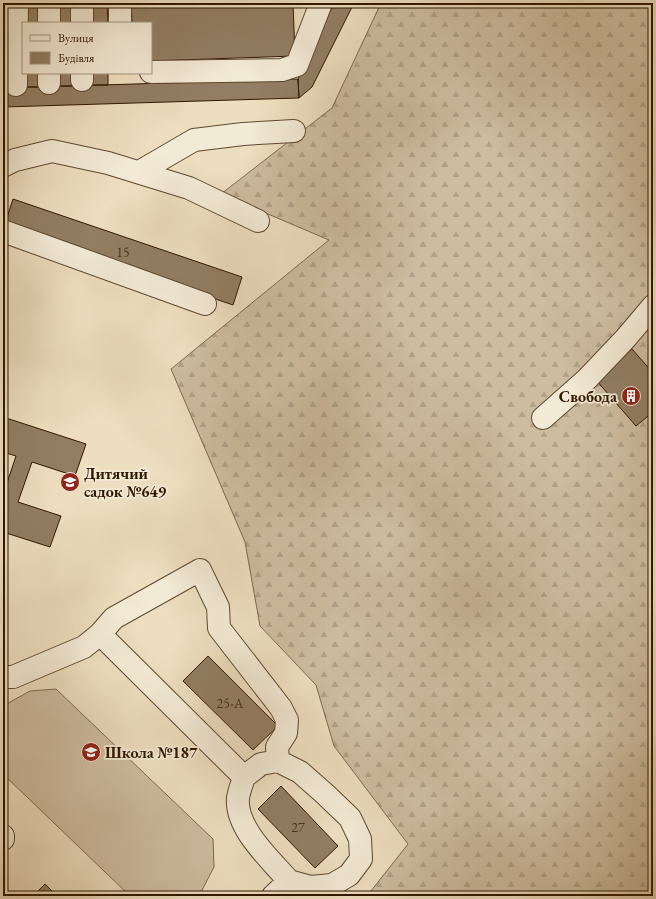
<svg xmlns="http://www.w3.org/2000/svg" width="656" height="899" viewBox="0 0 656 899" font-family="'EB Garamond',serif">
<style>
.forest{fill:url(#forest-firs);stroke:#7e6a50}
.garden{fill:#cdbc9f;stroke:#7e6a50}
.building{fill:#927e63;stroke:#301700}
.lines{fill:none;stroke-linecap:round;stroke-linejoin:round}
.minor-casing{stroke:#5f4930;stroke-width:24}
.minor{stroke:#f3ead5;stroke-width:22}
.labels{text-anchor:middle;dominant-baseline:central;stroke-width:3.5;stroke-linejoin:round;paint-order:stroke}
.number-label{font-size:14px;fill:#483119}
.poi-label{font-size:16px;font-weight:bold;fill:#301700;stroke:#f3ead5;text-anchor:start}
</style>
<defs>
<pattern id="forest-firs" width="22" height="20" patternUnits="userSpaceOnUse"><rect width="22" height="20" fill="#cdbc9f"/><path d="M5 1l3.5 6h-7zM16 11l3.5 6h-7z" fill="#b0a187"/></pattern>
</defs>
<rect width="100%" height="100%" fill="#eddebf"/>
<filter id="stains"><feTurbulence type="fractalNoise" baseFrequency=".005" numOctaves="4"/><feColorMatrix values="0 0 0 0 .2 0 0 0 0 .09 0 0 0 0 .02 0 0 0 .5 -.17"/></filter>
<radialGradient id="worn" r=".72"><stop offset=".6" stop-color="#630" stop-opacity="0"/><stop offset="1" stop-color="#630" stop-opacity=".3"/></radialGradient>
<path class="forest" d="M381,3H653V896H367L408,844L334,746L316,685L260,626L245,542L171,369L329,240L221,194L332,108Z"/>
<path class="garden" d="M56,689L213,839L214,867L199,896H130L3,774V706L30,691Z"/>
<path class="building" d="M3,3H7L8,88H3Z
M24,3H42V23H24Z
M59,3H76V23H59Z
M90,3H107L108,23H90Z
M131,3H293L295,56L151,61V23H132Z
M334,3H354L312,87L299,98L298,79Z
M24,73H42L41,87H24Z
M59,73H77V86H60Z
M91,73H108V85H91Z
M298,79L299,98L3,107V88Z
M13,199L242,277L233,305L4,227Z
M632,349L653,373V412L636,426L596,380Z
M3,417L86,444L75,476L32,462L18,502L61,516L50,547L3,532V495L16,456L3,452Z
M208,656L278,726L253,750L183,681Z
M281,786L338,846L315,868L258,809Z
M45,884L57,896H33Z"/>
<g class="lines">
<defs>
<path id="minor" d="M82,3V23
M120,3V23
M49,23V3
M151,72L282,70L297,65L321,3
M82,73V80
M49,83V73
M16,85L17,3
M3,166L15,160L52,151L108,163L189,188L258,221
M139,172L194,140L243,134L294,131
M3,231L205,304
M543,418L586,380L625,339L653,306
M100,634L244,777C242,784 239,791 238,798C235,828 271,860 289,881L273,896
M3,677H13L84,647L100,634L114,618L200,570L218,607L219,628L281,708L287,720L286,733L277,747L278,761L300,772L325,794L350,818L360,839L361,859L349,875L332,885L311,887L289,881
M244,777L261,764L278,761
M3,836V839"/>
</defs>
<use href="#minor" class="minor-casing"/>
<use href="#minor" class="minor"/>
</g>
<defs>
<symbol id="building-disc" viewBox="-11 -11 22 22"><circle r="9.5" fill="#8f2418" stroke="#f3ead5"/><path d="M-4-6H4V6H1V3H-1V6H-4ZM-2.5-4.3h1.7v1.8h-1.7ZM.8-4.3h1.7v1.8H.8ZM-2.5-1h1.7V.8h-1.7ZM.8-1h1.7V.8H.8Z" fill="#fff"/></symbol>
<symbol id="school-disc" viewBox="-11 -11 22 22"><circle r="9.5" fill="#8f2418" stroke="#f3ead5"/><path d="M0-5L7-2L0 1L-7-2ZM-4 1L0 2.5L4 1V4Q0 6-4 4Z" fill="#fff"/></symbol>
</defs>
<g fill-rule="evenodd">
<use href="#building-disc" x="620" y="385" width="22" height="22"/>
<use href="#school-disc" x="59" y="471" width="22" height="22"/>
<use href="#school-disc" x="80" y="741" width="22" height="22"/>
</g>
<g class="labels">
<g class="number-label">
<text x="123" y="252">15</text>
<text x="230" y="703">25-А</text>
<text x="298" y="827">27</text>
</g>
<g class="poi-label">
<text x="617" y="396" text-anchor="end">Свобода</text>
<text x="84" y="473">Дитячий<tspan x="84" dy="18">садок №649</tspan></text>
<text x="105" y="752">Школа №187</text>
</g>
</g>
<rect width="656" height="899" fill="none" stroke="#eddebf" stroke-width="16"/>
<rect x="4" y="4" width="648" height="891" fill="none" stroke="#301700" stroke-width="2"/>
<rect x="8" y="8" width="640" height="883" fill="none" stroke="#301700"/>
<rect x="22" y="22" width="130" height="52" fill="#f3ead5" stroke="#a59680"/>
<rect x="30" y="35" width="20" height="6" fill="#f3ead5" stroke="#a59680"/>
<text x="58" y="42" font-size="12" fill="#301700">Вулиця</text>
<rect x="30" y="52" width="20" height="12" fill="#927e63" stroke="#a59680"/>
<text x="58" y="62" font-size="12" fill="#301700">Будівля</text>
<rect width="100%" height="100%" filter="url(#stains)"/>
<rect width="100%" height="100%" fill="url(#worn)"/>
</svg>
